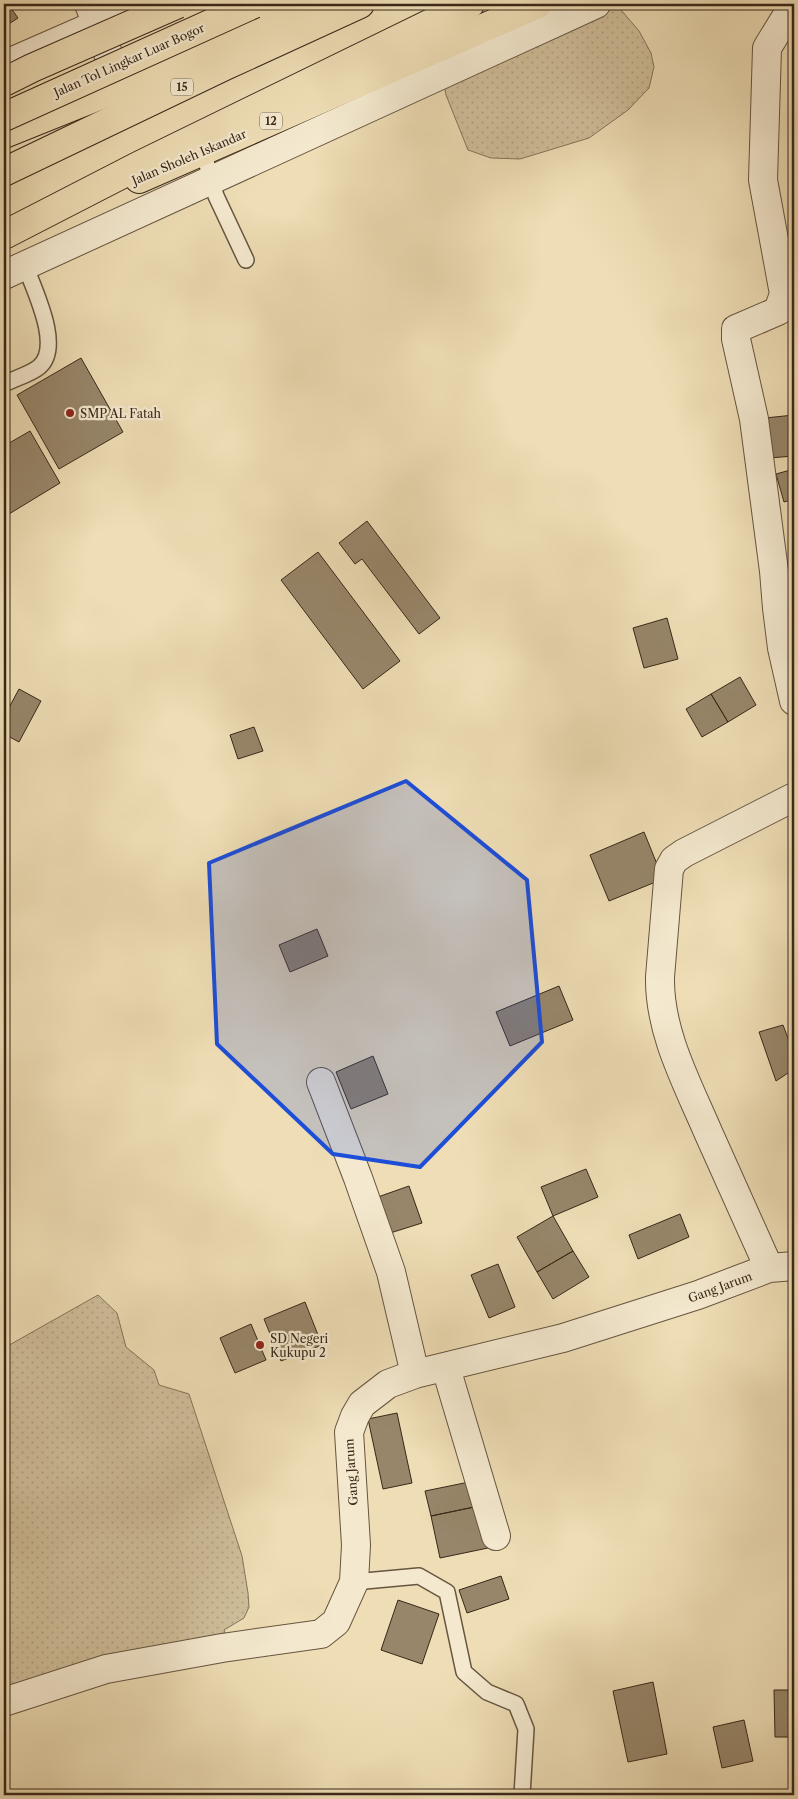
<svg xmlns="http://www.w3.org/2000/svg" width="798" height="1799" viewBox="0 0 798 1799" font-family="'Libre Caslon Text',serif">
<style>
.grass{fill:url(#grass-dots);stroke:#84735a}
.building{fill:#97866a;stroke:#392819}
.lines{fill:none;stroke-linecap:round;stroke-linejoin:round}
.service-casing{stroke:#665540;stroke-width:18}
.minor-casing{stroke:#665540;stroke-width:30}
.trunk-casing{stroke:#392819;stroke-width:30}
.motorway-casing{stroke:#392819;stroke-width:30}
.service{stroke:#f4e9cf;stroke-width:15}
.minor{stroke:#f4e9cf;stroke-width:28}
.trunk{stroke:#eeddb5;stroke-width:28}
.motorway{stroke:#eeddb5;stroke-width:28}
.motorway-bridge-casing{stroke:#392819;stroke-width:30;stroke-linecap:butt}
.motorway-bridge{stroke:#eeddb5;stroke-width:28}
.marked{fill:#1d4ed8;fill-opacity:0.2;stroke:#1d4ed8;stroke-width:4;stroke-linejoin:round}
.poi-dot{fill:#8f2418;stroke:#f4e9cf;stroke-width:2}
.labels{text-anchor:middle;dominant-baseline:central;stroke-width:4.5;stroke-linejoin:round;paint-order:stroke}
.shield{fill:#f4e9cf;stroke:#716250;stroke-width:1}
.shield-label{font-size:11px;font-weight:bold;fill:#392819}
.street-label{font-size:12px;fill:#392819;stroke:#f4e9cf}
.poi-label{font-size:12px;fill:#392819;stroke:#f4e9cf;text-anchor:start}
</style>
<defs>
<pattern id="grass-dots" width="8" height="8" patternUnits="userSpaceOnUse" patternTransform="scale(1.25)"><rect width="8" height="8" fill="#cfbe9a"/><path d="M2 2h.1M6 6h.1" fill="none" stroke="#b2a384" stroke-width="1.8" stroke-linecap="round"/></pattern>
</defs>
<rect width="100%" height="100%" fill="#eeddb5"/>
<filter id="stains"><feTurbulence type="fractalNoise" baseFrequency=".004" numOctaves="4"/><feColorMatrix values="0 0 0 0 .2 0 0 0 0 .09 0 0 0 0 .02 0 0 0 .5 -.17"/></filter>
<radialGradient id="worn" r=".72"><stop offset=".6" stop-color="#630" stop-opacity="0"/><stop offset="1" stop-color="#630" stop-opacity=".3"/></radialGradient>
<path class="grass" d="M616,4L639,31L651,53L654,67L649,88L628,110L589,138L520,159L491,158L468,150L446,95L444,84L601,12Z
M98,1295L117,1313L126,1347L154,1370L159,1385L189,1394L242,1556L248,1593L249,1607L244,1618L224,1630L229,1647L4,1688V1348Z"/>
<path class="building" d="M4,4H8L18,18L4,27Z
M81,358L123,432L59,469L17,395Z
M794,415V456L769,458L765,418Z
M30,431L60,483L4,517V446Z
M794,469V499L784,502L776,474Z
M367,521L440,618L419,634L362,559L355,564L339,543Z
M318,552L400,661L363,689L281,580Z
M667,618L678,659L644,668L633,628Z
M740,677L756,705L728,722L711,694Z
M19,689L41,701L19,742L4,734V717Z
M711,694L728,722L702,737L686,709Z
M254,727L263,751L238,759L230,735Z
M644,832L663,879L609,901L590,855Z
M317,929L328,956L290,972L279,945Z
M559,986L573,1020L510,1046L496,1012Z
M783,1025L794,1054V1069L776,1081L759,1032Z
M373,1056L388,1094L351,1109L336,1072Z
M586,1169L598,1197L553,1216L541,1187Z
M409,1186L422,1223L387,1234L375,1198Z
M680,1214L689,1237L638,1259L629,1235Z
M553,1216L573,1251L537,1272L517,1237Z
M573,1251L589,1277L553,1299L537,1272Z
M498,1264L515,1307L489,1318L471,1275Z
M305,1302L322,1345L281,1361L264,1319Z
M251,1324L266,1360L235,1373L220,1338Z
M397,1413L412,1483L383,1489L368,1419Z
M474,1481L479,1506L431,1516L425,1491Z
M479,1506L488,1548L440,1558L431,1516Z
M501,1576L509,1599L467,1613L459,1590Z
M398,1600L439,1614L422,1664L381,1650Z
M653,1682L667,1754L628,1762L613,1691Z
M774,1690H794V1737H775Z
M744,1720L753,1761L722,1768L713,1727Z"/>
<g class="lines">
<defs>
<path id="service" d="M203,151L216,196L246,260
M4,384C13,379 31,374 39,367C63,347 34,290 25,265
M354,1582L419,1576L447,1592L464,1672L487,1692L516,1704L526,1729L522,1795"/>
<path id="minor" d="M89,4L121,87
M794,4L767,48L763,180L784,294L778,311L736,329V339L754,419L774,571L777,608L782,648L794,701
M4,65L143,4
M4,275L596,4
M321,1082L358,1178L391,1272L415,1374
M769,1268C749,1223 729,1178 708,1132C687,1083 659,1032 660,977L669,869L674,860L684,853L794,797
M446,1368L496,1536
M4,1702L106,1669L222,1648L321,1634L336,1622L354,1582L356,1545L349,1432L355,1416L362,1404L388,1384L415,1374L563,1338L698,1295L769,1268L794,1266"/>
<path id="trunk" d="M4,134L121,87L309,4
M139,179L538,4"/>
<path id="motorway" d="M4,172L225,66L360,4
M4,235L140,165L470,4"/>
</defs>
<use href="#service" class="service-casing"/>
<use href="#minor" class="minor-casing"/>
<use href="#trunk" class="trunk-casing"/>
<use href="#motorway" class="motorway-casing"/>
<use href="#service" class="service"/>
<use href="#minor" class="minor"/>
<use href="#trunk" class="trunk"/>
<use href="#motorway" class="motorway"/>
<defs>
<path id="motorway-bridge" d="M4,82L32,68L178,4
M4,117L254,4"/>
</defs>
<use href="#motorway-bridge" class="motorway-bridge-casing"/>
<use href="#motorway-bridge" class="motorway-bridge"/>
</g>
<path class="marked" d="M406,781L527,880L542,1042L420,1167L333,1154L217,1044L209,863Z"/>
<g class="poi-dot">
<circle cx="70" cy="413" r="5"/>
<circle cx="260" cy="1345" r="5"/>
</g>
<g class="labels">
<g class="shield">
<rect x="171" y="78.5" width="22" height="17" rx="4"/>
<rect x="260" y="112.5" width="22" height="17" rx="4"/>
</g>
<g class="shield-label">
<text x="182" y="87">15</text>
<text x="271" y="121">12</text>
</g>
<g class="street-label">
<text transform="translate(129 60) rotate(-24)">Jalan Tol Lingkar Luar Bogor</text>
<text transform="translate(189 157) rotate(-23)">Jalan Sholeh Iskandar</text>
<text transform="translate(720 1287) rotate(-20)">Gang Jarum</text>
<text transform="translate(351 1472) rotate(-94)">Gang Jarum</text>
</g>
<g class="poi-label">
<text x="80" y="413">SMP AL Fatah</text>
<text x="270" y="1338">SD Negeri<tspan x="270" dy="14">Kukupu 2</tspan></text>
</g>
</g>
<rect width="798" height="1799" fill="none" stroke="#eeddb5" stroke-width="20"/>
<rect x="5" y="5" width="788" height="1789" fill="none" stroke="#392819" stroke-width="2.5"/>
<rect x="10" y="10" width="778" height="1779" fill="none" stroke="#392819"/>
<rect width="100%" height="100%" filter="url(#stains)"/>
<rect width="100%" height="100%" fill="url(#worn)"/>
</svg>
